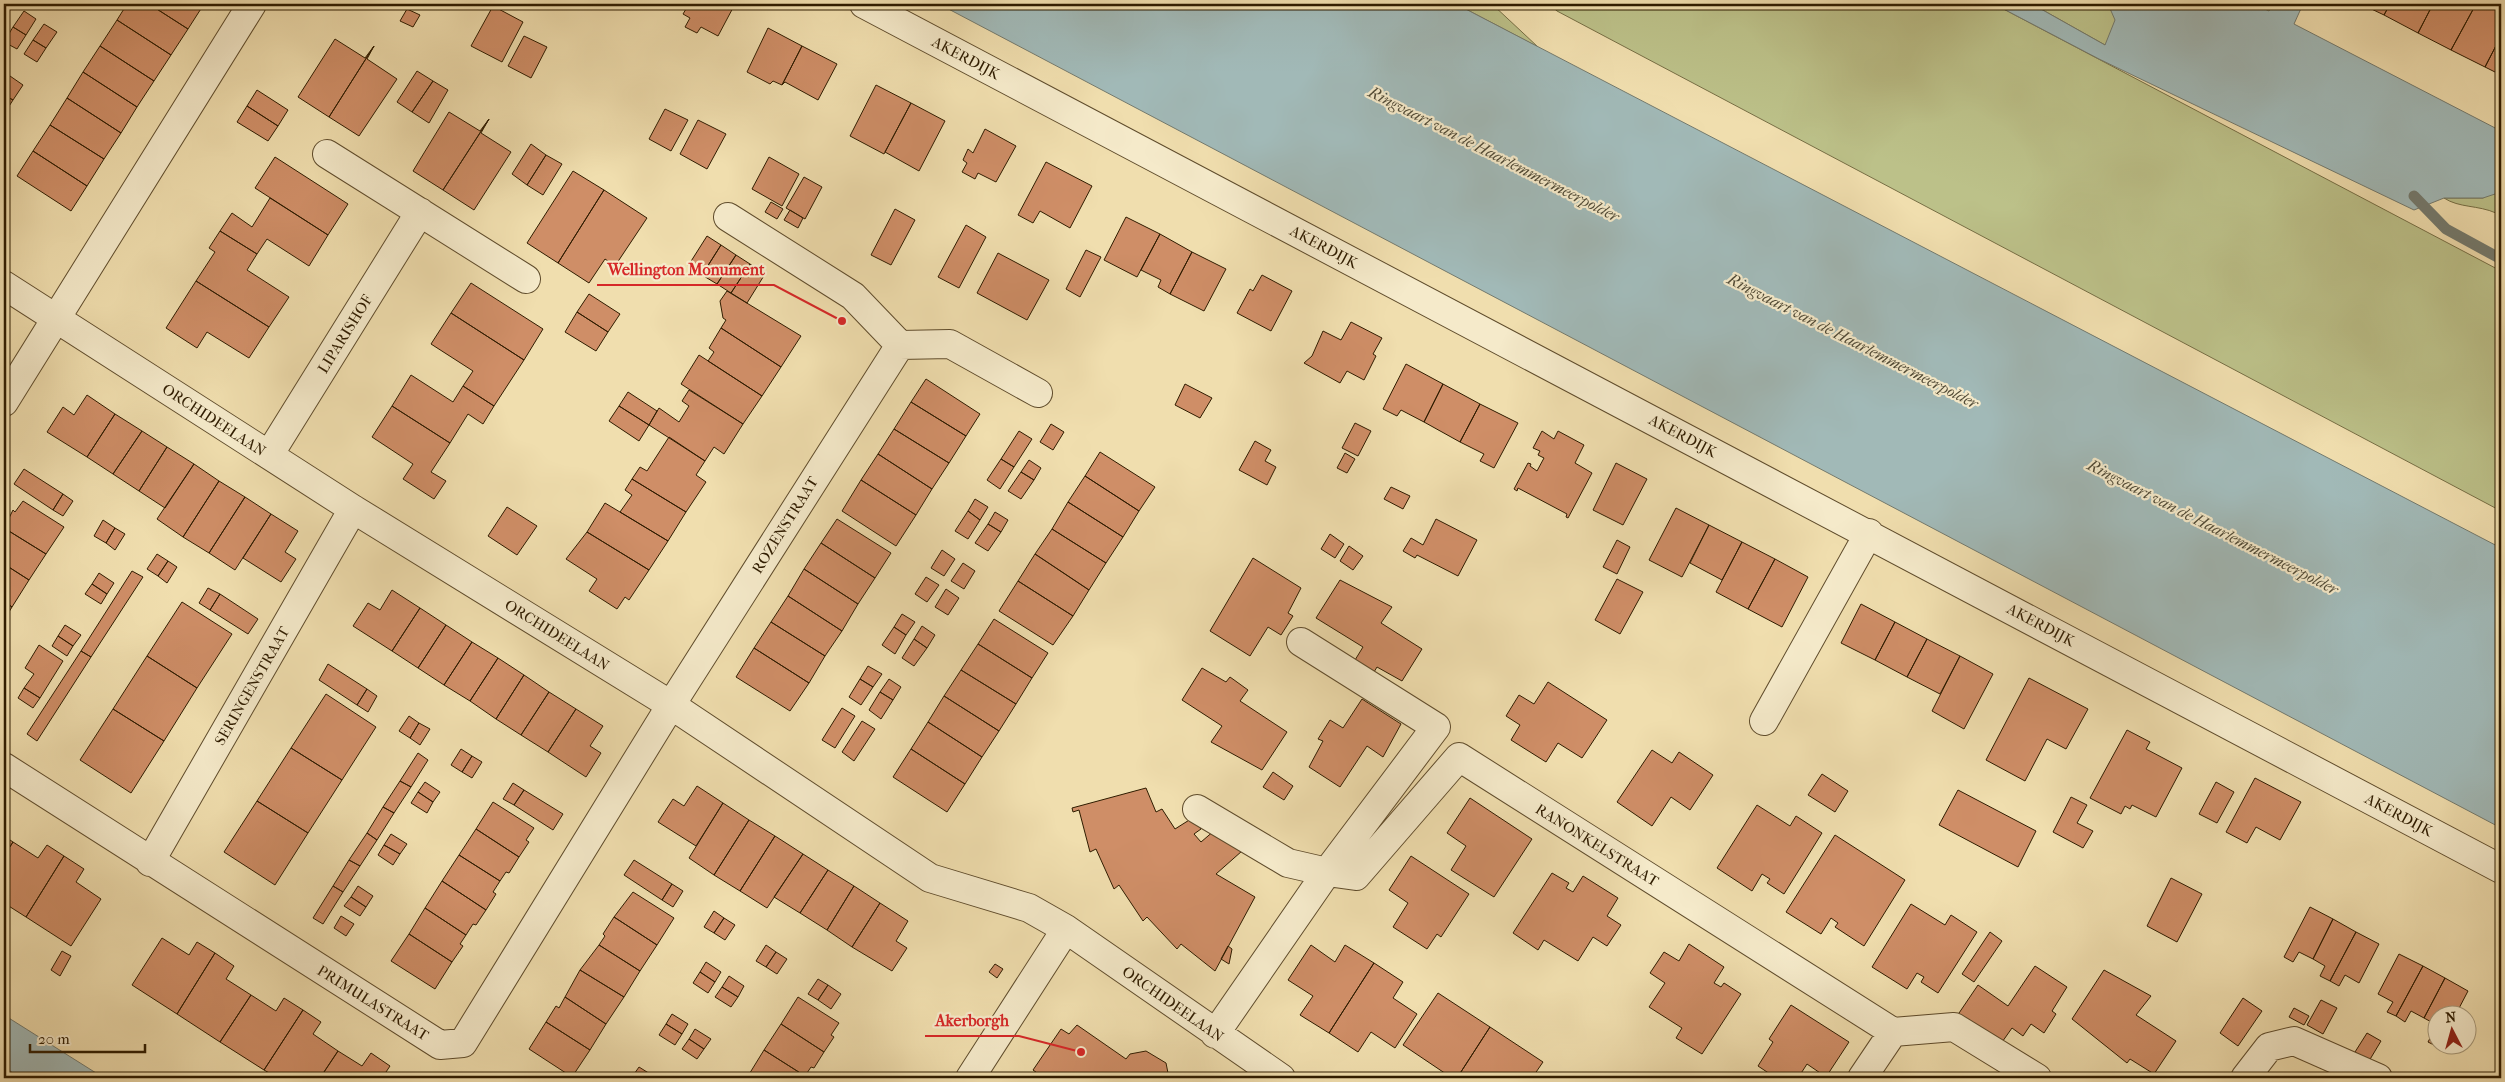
<svg xmlns="http://www.w3.org/2000/svg" width="2505" height="1082" viewBox="0 0 2505 1082" font-family="'IM FELL French Canon',serif">
<style>
.green{fill:#bcc189;stroke:#766e44}
.water{fill:#a1b9b7;stroke:#737a6e}
.lines{fill:none;stroke-linecap:round;stroke-linejoin:round}
.stream{stroke:#737a6e;stroke-width:11}
.building{fill:#cf8e67;stroke:#2f1c00}
.minor-casing{stroke:#5f4c2c;stroke-width:30}
.minor{stroke:#f5eaca;stroke-width:28}
.labels{text-anchor:middle;dominant-baseline:central;stroke-width:4.5;stroke-linejoin:round;paint-order:stroke}
.street-label{font-size:15px;fill:#2f1c00;stroke:#f5eaca}
.water-label{font-size:16px;font-style:italic;fill:#514b37;stroke:#f5eaca}
.leader{fill:none;stroke:#d62828;stroke-width:2}
.callout-dot{fill:#d62828;stroke:#f5eaca;stroke-width:2}
.callout-label{font-size:16px;text-anchor:middle;font-weight:bold;fill:#d62828;stroke:#f5eaca;stroke-width:4.5;stroke-linejoin:round;paint-order:stroke}
</style>
<rect width="100%" height="100%" fill="#f0deae"/>
<filter id="stains"><feTurbulence type="fractalNoise" baseFrequency=".004" numOctaves="4"/><feColorMatrix values="0 0 0 0 .2 0 0 0 0 .09 0 0 0 0 .02 0 0 0 .5 -.17"/></filter>
<radialGradient id="worn" r=".72"><stop offset=".6" stop-color="#630" stop-opacity="0"/><stop offset="1" stop-color="#630" stop-opacity=".3"/></radialGradient>
<path class="green" d="M1456,4H1492L1538,47Z
M1549,4H1994L2501,271V511L1557,11Z
M2032,4H2151L2105,45Z
M2501,186V242L2497,230L2496,213C2478,205 2459,208 2444,198H2483Z"/>
<path class="water" d="M939,4H1456L2501,548V828Z
M1994,4H2032L2105,45L2115,20L2108,4H2255L2269,11L2273,4H2303L2294,24L2501,131V186L2498,193L2483,198H2444L2414,210L2099,59Z
M4,1015L104,1078H21L4,1067Z"/>
<g class="lines">
<path class="stream" d="M2414,196L2446,229L2501,259"/>
</g>
<path class="building" d="M127,4H149L188,29L171,55L117,20Z
M149,4H204L188,29Z
M689,4L696,5L735,4L718,36L701,27L697,33L685,27L690,18L683,14Z
M2361,4H2390L2384,15Z
M2390,4H2433L2418,33L2384,15Z
M2433,4H2476L2451,50L2418,33Z
M2476,4H2501V36L2485,67L2451,50Z
M493,6L523,22L502,62L471,46Z
M407,9L420,15L413,27L400,21Z
M24,11L36,19L26,35L13,27Z
M117,20L171,55L154,81L100,46Z
M44,24L57,32L46,48L33,40Z
M13,27L26,35L17,49L4,42Z
M768,28L802,46L782,85L773,81L770,84L747,72Z
M524,36L547,47L531,78L508,66Z
M2501,36V75L2485,67Z
M335,39L365,58L374,46L329,117L298,97Z
M33,40L46,48L37,62L24,54Z
M100,46L154,81L137,107L83,72Z
M374,46L367,59L397,79L359,136L329,117Z
M802,46L837,64L818,100L785,82L782,85Z
M417,71L433,81L412,112L397,102Z
M83,72L137,107L121,133L67,98Z
M10,76L23,85L13,100L4,95V86Z
M433,81L448,90L429,123L412,112Z
M876,85L911,103L884,154L850,136Z
M257,90L288,110L278,126L247,106Z
M4,95L13,100L4,114Z
M67,98L121,133L104,159L50,125Z
M911,103L945,121L919,171L885,152Z
M247,106L278,126L268,141L237,122Z
M665,109L688,120L671,151L649,139Z
M449,112L480,131L489,119L443,190L413,171Z
M489,119L481,133L511,152L474,210L443,190Z
M698,120L726,134L707,169L680,154Z
M50,125L104,159L87,186L33,151Z
M985,129L1016,146L996,182L978,173L975,179L962,172L967,163L963,160L968,149L973,153Z
M531,144L546,155L527,185L512,174Z
M33,151L87,186L71,211L17,176Z
M546,155L562,164L543,195L527,185Z
M275,157L348,204L328,235L255,188Z
M769,157L799,174L782,206L752,189Z
M1046,162L1092,186L1070,228L1040,211L1033,223L1018,215Z
M573,171L604,190L558,263L527,243Z
M804,177L822,187L805,219L786,208Z
M604,190L647,218L615,266L605,259L589,283L558,263Z
M270,198L328,235L309,266L267,239L257,254L220,231L232,213L252,227Z
M771,202L783,209L777,219L765,212Z
M895,209L915,220L891,265L871,255Z
M790,210L803,218L798,228L784,220Z
M1126,217L1160,234L1137,277L1104,260Z
M966,225L986,237L959,288L938,277Z
M220,231L257,254L247,270L289,297L269,327L196,281L215,252L209,248Z
M1160,234L1192,252L1170,294L1158,287L1161,280L1141,270Z
M707,236L721,245L702,275L688,266Z
M721,245L736,255L717,284L702,275Z
M1086,250L1101,257L1080,297L1066,289Z
M1192,252L1226,269L1204,311L1170,294Z
M998,253L1049,280L1027,320L977,293Z
M736,255L750,264L731,293L717,284Z
M750,264L765,274L747,303L731,293Z
M1262,275L1292,291L1271,331L1237,313L1250,289L1253,291Z
M196,281L269,327L249,358L207,332L197,348L166,328Z
M471,283L543,329L524,360L451,313Z
M727,291L801,336L781,367L721,328L726,320L723,318L720,301Z
M589,294L620,314L608,332L577,312Z
M577,312L608,332L596,351L565,332Z
M451,313L524,360L494,406L463,386L473,371L431,344Z
M1351,322L1382,338L1373,354L1376,356L1364,380L1347,371L1340,383L1304,363L1312,356L1323,331L1341,340Z
M721,328L781,367L762,396L708,361L714,352L709,348Z
M699,355L762,396L743,424L681,384Z
M1406,364L1443,384L1424,422L1401,410L1397,416L1383,409Z
M411,375L453,402L463,386L494,406L483,424L468,414L450,443L392,406Z
M926,379L980,414L966,436L911,402Z
M1185,384L1212,398L1200,418L1175,405Z
M1443,384L1480,404L1460,442L1424,422Z
M689,390L743,424L724,454L714,447L705,461L649,425L659,408L679,422L689,406L682,401Z
M628,392L657,411L649,425L619,406Z
M87,395L115,414L87,457L47,432L63,407L74,415Z
M911,402L966,436L949,463L894,429Z
M1480,404L1518,423L1494,468L1480,461L1484,454L1460,442Z
M392,406L450,443L431,472L446,481L434,499L403,479L413,464L372,437Z
M619,406L649,425L639,441L609,421Z
M115,414L142,431L113,474L87,457Z
M1355,423L1371,431L1358,456L1342,448Z
M1051,424L1064,432L1053,450L1040,442Z
M894,429L949,463L932,489L878,454Z
M142,431L167,447L139,491L113,474Z
M1019,431L1032,439L1014,467L1001,459Z
M1542,431L1554,439L1558,431L1584,445L1575,463L1592,473L1568,518L1566,517L1567,514L1518,488L1517,491L1514,489L1528,463L1531,464L1530,466L1537,471L1544,458L1538,455L1540,451L1533,448Z
M669,437L705,461L696,475L706,482L686,512L632,479L640,467L647,471Z
M1255,441L1271,450L1265,461L1276,467L1267,485L1239,470Z
M167,447L194,464L165,508L139,491Z
M1100,452L1155,487L1139,511L1085,476Z
M1345,453L1355,459L1347,473L1337,468Z
M878,454L932,489L916,515L861,480Z
M1001,459L1014,467L1000,489L987,480Z
M1029,460L1041,468L1034,480L1021,472Z
M1616,463L1647,479L1623,525L1593,510Z
M194,464L219,481L183,537L157,519Z
M24,469L63,494L53,510L14,484Z
M1021,472L1034,480L1021,499L1008,491Z
M1085,476L1139,511L1123,537L1068,502Z
M632,479L686,512L668,541L620,512L632,495L625,490Z
M861,480L916,515L896,546L842,511Z
M219,481L245,497L209,553L183,537Z
M1391,487L1410,496L1403,509L1384,499Z
M63,494L73,501L63,516L53,510Z
M245,497L271,514L235,570L209,553Z
M975,499L988,507L980,520L968,511Z
M23,501L64,527L46,554L4,528L13,510L15,512Z
M1068,502L1123,537L1106,563L1052,529Z
M605,503L668,541L649,570L587,532Z
M507,507L537,526L517,555L488,536Z
M1676,508L1709,525L1682,577L1649,560Z
M968,511L980,520L968,539L955,531Z
M995,512L1008,520L1001,532L988,524Z
M271,514L298,531L285,552L296,559L281,582L243,558Z
M837,519L891,553L875,578L821,543Z
M1436,519L1477,540L1458,576L1417,555L1415,558L1403,551L1411,538L1423,545Z
M103,520L115,528L106,543L94,536Z
M988,524L1001,532L988,551L975,543Z
M1709,525L1742,542L1722,580L1690,563Z
M4,528L46,554L29,580L4,564Z
M115,528L125,534L115,550L106,543Z
M1052,529L1106,563L1089,590L1035,554Z
M587,532L649,570L629,600L625,597L617,609L589,591L597,579L566,559Z
M1330,534L1344,544L1335,558L1321,549Z
M1617,540L1630,547L1617,574L1603,567Z
M1742,542L1775,559L1748,609L1716,592Z
M821,543L875,578L858,604L804,569Z
M1349,546L1363,556L1353,570L1340,561Z
M942,550L955,559L944,576L931,568Z
M157,554L168,561L158,576L147,569Z
M1035,554L1089,590L1073,616L1018,581Z
M1253,558L1301,588L1288,613L1293,616L1281,635L1268,627L1250,656L1210,631Z
M1775,559L1808,577L1782,627L1748,609Z
M168,561L177,567L167,583L158,576Z
M963,563L975,571L964,589L951,581Z
M4,564L29,580L12,607L4,601Z
M804,569L858,604L842,631L788,596Z
M132,571L143,577L91,657L81,651Z
M99,573L114,583L107,594L92,584Z
M926,577L939,585L927,602L915,594Z
M1617,579L1643,592L1620,634L1595,620Z
M1340,580L1392,607L1381,623L1422,649L1402,681L1377,667L1374,672L1355,660L1363,647L1316,618Z
M1018,581L1073,616L1053,645L999,611Z
M92,584L107,594L101,604L85,594Z
M208,588L220,594L210,610L199,603Z
M946,589L959,598L948,615L935,607Z
M392,590L420,608L392,651L353,626L368,603L380,610Z
M220,594L258,619L248,634L210,610Z
M788,596L842,631L825,656L771,622Z
M4,601L12,607L4,620Z
M182,602L232,634L197,688L147,656Z
M1861,604L1895,622L1875,660L1841,643Z
M420,608L446,625L418,668L392,651Z
M902,614L915,622L906,635L894,627Z
M994,619L1048,653L1032,678L978,644Z
M771,622L825,656L809,683L754,648Z
M1895,622L1927,639L1907,677L1875,660Z
M65,625L81,635L73,646L58,636Z
M446,625L472,642L444,685L418,668Z
M922,626L935,635L927,648L914,639Z
M894,627L906,635L895,654L882,645Z
M58,636L73,646L67,656L52,646Z
M914,639L927,648L914,666L902,658Z
M1927,639L1960,656L1940,694L1907,677Z
M472,642L498,658L470,701L444,685Z
M978,644L1032,678L1016,704L961,670Z
M39,645L63,661L40,698L24,688L34,674L25,668Z
M754,648L809,683L790,711L736,677Z
M81,651L91,657L37,741L27,734Z
M147,656L197,688L164,741L113,709Z
M1960,656L1993,674L1964,729L1932,711Z
M498,658L524,675L496,719L470,701Z
M328,664L367,689L357,705L319,680Z
M868,666L882,674L873,687L860,679Z
M1202,668L1226,682L1230,677L1248,690L1240,701L1287,732L1262,770L1211,742L1222,726L1182,700Z
M961,670L1016,704L999,731L944,696Z
M524,675L549,692L521,735L496,719Z
M2029,678L2088,709L2066,749L2047,739L2025,781L1986,760Z
M860,679L873,687L861,705L849,697Z
M889,679L901,687L893,700L880,692Z
M1548,682L1607,720L1582,758L1558,743L1546,762L1511,740L1520,725L1506,716L1519,695L1534,704Z
M24,688L40,698L33,708L18,698Z
M367,689L377,696L368,712L357,705Z
M549,692L576,709L548,752L521,735Z
M880,692L893,700L881,719L869,710Z
M326,694L376,727L342,780L291,748Z
M944,696L999,731L982,757L928,722Z
M1362,699L1401,724L1383,757L1367,746L1340,787L1309,767L1323,741L1318,739L1330,720L1343,728Z
M842,708L855,716L835,748L822,740Z
M113,709L164,741L131,793L80,760Z
M576,709L603,726L590,746L601,753L586,777L548,752Z
M409,716L419,723L410,738L399,731Z
M862,721L875,729L854,761L842,752Z
M928,722L982,757L965,784L911,749Z
M419,723L430,729L420,745L410,738Z
M2127,730L2150,742L2146,749L2182,768L2156,817L2132,805L2130,809L2125,806L2121,814L2090,798Z
M291,748L342,780L308,833L257,801Z
M461,749L472,756L462,772L451,765Z
M911,749L965,784L947,812L893,777Z
M1652,750L1672,763L1679,752L1713,775L1690,810L1671,797L1652,826L1617,802Z
M418,753L428,760L411,787L400,781Z
M472,756L482,762L472,778L462,772Z
M1273,772L1293,786L1284,800L1263,787Z
M1822,774L1848,791L1835,812L1808,795Z
M2255,778L2301,802L2280,840L2256,827L2247,843L2226,832Z
M400,781L411,787L394,813L383,807Z
M425,782L440,792L433,802L418,792Z
M2216,782L2234,792L2217,823L2199,814Z
M513,783L524,790L514,805L503,799Z
M697,786L723,803L696,846L658,822L673,799L684,806Z
M1146,788L1156,812L1162,809L1175,829L1194,817L1201,829L1194,834L1201,842L1215,830L1242,851L1216,874L1255,897L1215,971L1181,944L1177,949L1147,917L1143,921L1119,885L1114,889L1096,849L1090,852L1079,810L1073,812L1072,808Z
M524,790L563,814L553,830L514,805Z
M1958,790L2036,831L2018,867L1939,825Z
M418,792L433,802L427,813L411,803Z
M2071,797L2087,805L2077,823L2093,831L2083,848L2053,832Z
M1470,798L1532,839L1494,897L1451,870L1466,846L1447,833Z
M257,801L308,833L275,885L224,852Z
M493,802L534,828L526,840L529,842L519,857L476,829Z
M723,803L749,820L714,875L689,858Z
M1757,805L1790,826L1796,816L1822,833L1784,894L1767,883L1770,879L1762,874L1752,891L1717,868Z
M383,807L394,813L377,840L367,833Z
M749,820L775,836L740,891L714,875Z
M476,829L519,857L509,873L506,872L500,881L459,855Z
M367,833L377,840L360,866L349,860Z
M391,834L407,844L400,854L384,845Z
M1835,835L1905,880L1864,946L1835,927L1838,923L1831,918L1821,934L1786,912Z
M4,836L13,842L4,856Z
M775,836L803,854L767,908L740,891Z
M13,842L38,858L47,845L64,856L26,917L4,903V856Z
M384,845L400,854L393,865L378,855Z
M803,854L828,870L800,913L774,897Z
M459,855L500,881L493,892L496,894L486,910L442,881Z
M64,856L84,869L76,882L101,899L71,946L26,917Z
M1411,856L1469,894L1441,937L1437,934L1427,949L1393,927L1408,903L1389,890Z
M349,860L360,866L343,892L333,886Z
M634,860L672,884L662,900L624,875Z
M828,870L854,886L827,930L800,913Z
M1552,873L1569,883L1566,888L1573,892L1583,876L1618,898L1607,916L1621,925L1607,946L1593,937L1578,961L1544,940L1538,950L1513,933Z
M2171,878L2202,894L2177,942L2147,926Z
M442,881L486,910L476,925L473,924L466,935L425,908Z
M672,884L683,891L673,907L662,900Z
M333,886L343,892L323,924L313,918Z
M358,886L373,896L366,907L351,897Z
M854,886L880,903L852,947L827,930Z
M633,892L674,918L657,945L614,917Z
M351,897L366,907L360,916L344,906Z
M880,903L908,921L896,941L907,948L892,971L852,947Z
M1911,904L1945,925L1951,915L1977,932L1938,993L1921,982L1924,977L1917,973L1907,989L1872,967Z
M2310,907L2333,919L2313,959L2299,952L2293,962L2284,957Z
M425,908L466,935L460,944L463,946L452,962L409,934Z
M714,911L724,918L714,933L704,927Z
M341,916L354,924L346,936L334,928Z
M614,917L657,945L640,971L599,945L605,936L603,934Z
M724,918L735,925L725,940L714,933Z
M2333,919L2356,932L2330,981L2320,976L2325,966L2313,959Z
M1990,932L2002,941L1974,982L1962,974Z
M2356,932L2379,944L2359,983L2345,975L2339,986L2330,981Z
M409,934L452,962L435,989L391,961Z
M162,938L189,955L197,942L215,953L177,1014L132,985Z
M1689,944L1724,967L1714,983L1721,987L1724,983L1741,994L1702,1054L1676,1038L1682,1028L1649,1007L1665,983L1650,973L1664,952L1679,961Z
M599,945L640,971L624,997L580,970Z
M766,945L776,952L766,967L756,961Z
M1311,945L1335,962L1345,945L1374,963L1329,1033L1300,1015L1313,996L1288,980Z
M1228,946L1232,949L1229,964L1221,959Z
M62,951L71,956L60,976L51,970Z
M776,952L787,959L777,974L766,967Z
M215,953L234,966L226,979L251,995L220,1042L177,1014Z
M2399,954L2423,966L2396,1016L2387,1012L2393,1002L2378,994Z
M706,962L721,972L715,982L700,972Z
M1374,963L1403,982L1393,998L1417,1014L1395,1048L1371,1032L1358,1052L1329,1033Z
M995,964L1003,969L997,978L989,972Z
M2035,966L2067,987L2052,1011L2056,1014L2044,1033L2031,1024L2023,1036L2012,1028L2000,1045L1957,1016L1978,985L2008,1006Z
M2423,966L2445,978L2424,1018L2411,1011L2405,1022L2396,1016Z
M580,970L624,997L606,1024L565,997Z
M2104,970L2151,996L2136,1015L2176,1041L2154,1074L2130,1059L2127,1063L2072,1019Z
M700,972L715,982L708,993L693,983Z
M729,976L744,986L738,997L722,987Z
M2445,978L2468,991L2456,1014H2438V1044H2450L2446,1051L2428,1042L2437,1025L2424,1018Z
M818,979L828,985L818,1000L808,994Z
M828,985L841,994L831,1009L818,1000Z
M722,987L738,997L731,1007L715,997Z
M1438,993L1490,1027L1457,1078H1452L1403,1045Z
M251,995L276,1011L284,998L303,1010L264,1070L220,1042Z
M565,997L606,1024L590,1050L546,1022L556,1006L559,1008Z
M798,997L839,1023L831,1035L834,1037L824,1052L781,1024Z
M2243,998L2262,1011L2238,1046L2220,1033Z
M2321,1000L2337,1008L2323,1034L2307,1025Z
M1791,1005L1849,1042L1826,1077L1807,1064L1798,1078H1776L1758,1066L1773,1042L1769,1039Z
M2294,1008L2309,1016L2304,1025L2289,1017Z
M303,1010L321,1022L313,1034L338,1051L320,1078H278L264,1070Z
M672,1014L688,1024L682,1034L666,1024Z
M546,1022L590,1050L572,1077L529,1049Z
M666,1024L682,1034L675,1045L659,1035Z
M781,1024L824,1052L814,1068L811,1067L805,1076L764,1050Z
M1077,1025L1126,1059L1130,1054L1146,1051L1166,1063L1169,1078H1038L1040,1075L1033,1070L1061,1029L1069,1034Z
M1490,1027L1543,1062L1532,1078H1457Z
M695,1029L711,1039L704,1049L689,1039Z
M2367,1033L2381,1041L2369,1061L2355,1052Z
M689,1039L704,1049L697,1059L682,1049Z
M764,1050L805,1076L804,1078L748,1076Z
M338,1051L362,1066L371,1053L390,1066L382,1078H320Z
M639,1067L655,1077L654,1078L632,1077Z"/>
<g class="lines">
<defs>
<path id="minor" d="M864,4L2501,869
M327,154L526,279
M728,217L853,296L900,345
M4,285L353,509L671,705L930,878L1029,908L1066,929L1281,1078
M4,402L252,4
M269,455L420,212
M1764,721L1869,533
M4,767L440,1045L463,1043L671,705L900,345L950,344L1038,393
M1197,809L1288,863L1327,872L1436,727L1301,642
M150,862L353,509
M1215,1034L1327,872L1356,876L1459,757L1893,1032
M970,1078L1066,929
M1862,1078L1893,1032L1954,1027L2037,1078
M2245,1078L2269,1047L2294,1041L2378,1078"/>
</defs>
<use href="#minor" class="minor-casing"/>
<use href="#minor" class="minor"/>
</g>
<g class="labels">
<g class="street-label">
<text transform="translate(966 58) rotate(28)">AKERDIJK</text>
<text transform="translate(1324 247) rotate(28)">AKERDIJK</text>
<text transform="translate(345 334) rotate(-58)">LIPARISHOF</text>
<text transform="translate(214 420) rotate(33)">ORCHIDEELAAN</text>
<text transform="translate(1683 436) rotate(28)">AKERDIJK</text>
<text transform="translate(785 525) rotate(-58)">ROZENSTRAAT</text>
<text transform="translate(2041 625) rotate(28)">AKERDIJK</text>
<text transform="translate(557 635) rotate(32)">ORCHIDEELAAN</text>
<text transform="translate(252 686) rotate(-60)">SERINGENSTRAAT</text>
<text transform="translate(2399 815) rotate(28)">AKERDIJK</text>
<text transform="translate(1597 845) rotate(32)">RANONKELSTRAAT</text>
<text transform="translate(373 1003) rotate(32)">PRIMULASTRAAT</text>
<text transform="translate(1173 1004) rotate(35)">ORCHIDEELAAN</text>
</g>
<g class="water-label">
<text transform="translate(1494 154) rotate(27)">Ringvaart van de Haarlemmermeerpolder</text>
<text transform="translate(1853 341) rotate(27)">Ringvaart van de Haarlemmermeerpolder</text>
<text transform="translate(2213 527) rotate(27)">Ringvaart van de Haarlemmermeerpolder</text>
</g>
</g>
<path class="leader" d="M842 321L774 285H597M1081 1052L1019 1036H925"/>
<g class="callout-dot">
<circle cx="842" cy="321" r="5"/>
<circle cx="1081" cy="1052" r="5"/>
</g>
<g class="callout-label">
<text x="686" y="275">Wellington Monument</text>
<text x="972" y="1026">Akerborgh</text>
</g>
<rect width="2505" height="1082" fill="none" stroke="#f0deae" stroke-width="20"/>
<rect x="5" y="5" width="2495" height="1072" fill="none" stroke="#2f1c00" stroke-width="2.5"/>
<rect x="10" y="10" width="2485" height="1062" fill="none" stroke="#2f1c00"/>
<g transform="translate(2452 1030) rotate(354)"><circle r="24" fill="#f5eaca" stroke="#a69879"/>
<path d="M0-4L9 19L0 12L-9 19Z" fill="#8f2418"/>
<text y="-8" font-size="14" font-weight="bold" text-anchor="middle" fill="#2f1c00">N</text>
</g>
<path d="M30 1044v8h115v-8" fill="none" stroke="#2f1c00" stroke-width="2.5"/>
<text x="38" y="1044" font-size="15" fill="#2f1c00" stroke="#f5eaca" stroke-width="4" paint-order="stroke">20 m</text>
<rect width="100%" height="100%" filter="url(#stains)"/>
<rect width="100%" height="100%" fill="url(#worn)"/>
</svg>
